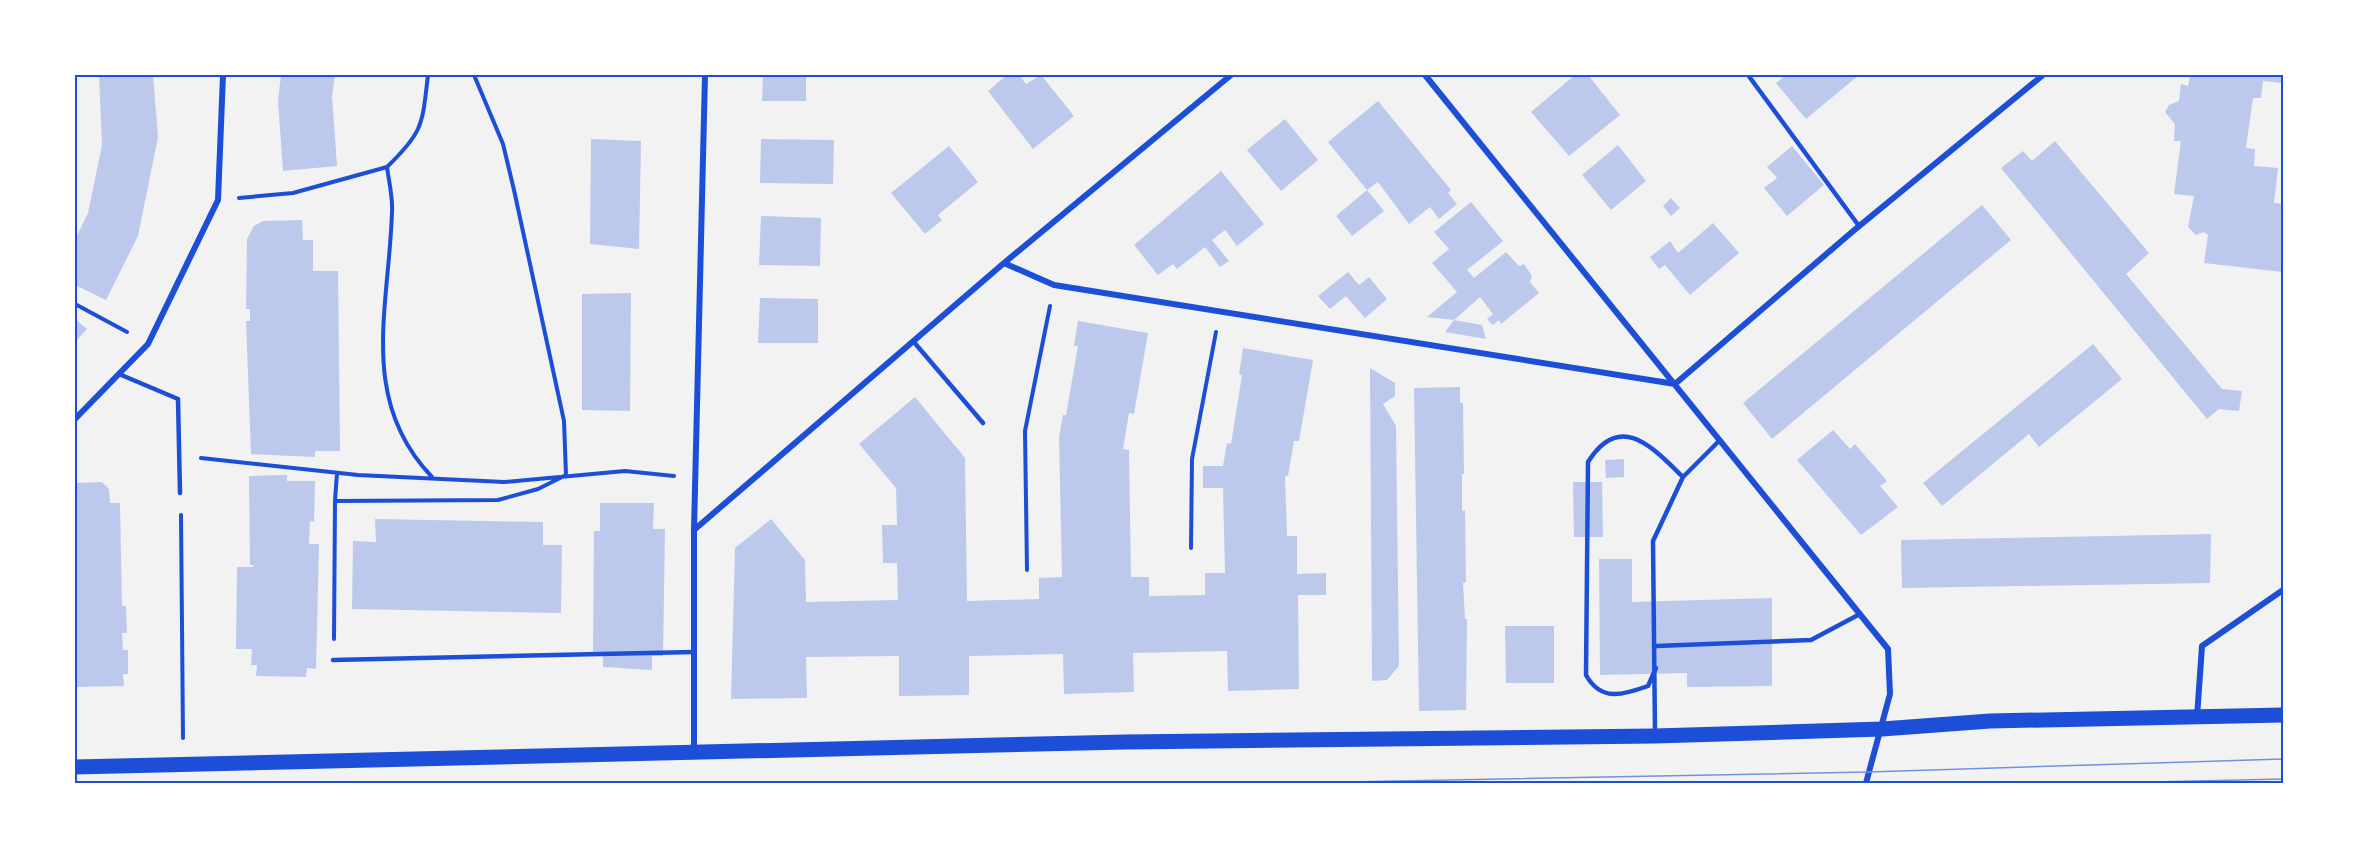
<svg xmlns="http://www.w3.org/2000/svg" width="2358" height="858" viewBox="0 0 2358 858" font-family="Overpass,sans-serif">
<style>
.building{fill:#bdc9ec}
.lines{fill:none;stroke-linecap:round;stroke-linejoin:round}
.path{stroke:#1d4ed8;stroke-width:4}
.service{stroke:#1d4ed8;stroke-width:4.5}
.minor{stroke:#1d4ed8;stroke-width:6}
.primary{stroke:#1d4ed8;stroke-width:15}
.tram{stroke:#7290e2;stroke-width:1.5}
.neatline{fill:none;stroke:#1d4ed8;stroke-width:2}
</style>
<rect width="100%" height="100%" fill="#f2f2f2"/>
<path class="building" d="M99,75H153L158,137L138,236L106,300L75,285V240L88,213L102,145Z
M281,75H335L332,96L337,166L283,171L278,101Z
M763,75H806V101H762Z
M1007,75H1019L1026,84L1041,75L1074,116L1033,149L988,91Z
M1575,75H1588L1620,115L1569,156L1531,112Z
M1786,75H1859L1806,119L1776,83Z
M2190,75H2283V83L2263,81L2261,98H2253L2246,148L2255,149L2254,166L2278,168L2274,203L2283,204V272L2204,263L2208,235L2204,232L2196,235L2188,227L2194,196L2174,194L2181,141H2174L2175,124L2165,112L2169,105L2179,101L2181,84L2188,86Z
M1378,101L1451,190L1448,193L1457,204L1439,219L1430,207L1409,224L1378,182L1367,190L1328,142Z
M1285,119L1318,160L1281,191L1247,150Z
M591,139L641,141L639,249L590,244Z
M761,139L834,140L833,184L760,183Z
M2055,141L2149,253L2126,274L2222,389L2242,391L2239,411L2219,409L2207,419L2001,168L2023,151L2032,161Z
M1618,145L1646,181L1611,210L1582,175Z
M949,146L978,182L938,215L942,220L925,234L891,193Z
M1792,146L1824,185L1787,216L1764,188L1777,178L1767,167Z
M1221,171L1264,224L1237,246L1225,230L1212,240L1229,261L1220,267L1205,247L1177,269L1173,264L1158,275L1134,245Z
M1367,190L1384,211L1352,236L1336,216Z
M1671,198L1680,208L1671,216L1663,206Z
M1471,202L1503,241L1467,270L1474,278L1506,252L1519,266L1524,264L1532,276L1530,282L1539,293L1501,324L1499,320L1493,325L1487,319L1493,314L1480,297L1454,320L1427,317L1457,292L1432,263L1449,249L1434,232Z
M1982,205L2011,240L1772,439L1743,403Z
M761,216L821,218L820,266L759,265Z
M302,220L303,240H313V271H338L340,451H315V457L251,454L246,321H250V309H246L247,239L254,226L263,221Z
M1713,223L1739,253L1690,295L1665,265L1659,269L1650,257L1670,241L1678,253Z
M1348,272L1359,285L1369,277L1387,299L1365,318L1346,296L1330,309L1318,296Z
M631,293L630,411L582,410V294Z
M760,298L818,299V343H758Z
M75,319L87,329L75,342Z
M1454,320L1482,325L1486,339L1445,332Z
M1078,321L1148,333L1134,414L1129,413L1123,449L1129,450L1131,577H1149V596L1205,595V573H1225L1223,488H1203V466H1223L1227,443L1231,444L1242,375L1239,374L1243,348L1313,360L1299,441H1294L1288,476H1285L1287,536H1297V574L1326,573V595H1298L1299,689L1228,691L1227,651L1133,653L1134,692L1064,694L1063,654L969,656V695L899,696V656L806,657L807,698L731,699L735,548L771,519L805,560L806,602L898,600L897,563H883L882,525H897L896,488L859,444L915,397L965,458L967,601L1039,599V578L1062,577L1059,437L1063,415H1066L1078,346H1074Z
M2093,344L2122,379L2039,447L2029,434L1942,506L1923,483Z
M1370,368L1395,383V396L1383,404L1396,426L1399,666L1387,680L1372,681Z
M1460,387V403H1463L1464,474H1462V511L1465,510L1466,582L1463,583L1465,619H1467L1466,710L1419,711L1414,388Z
M1833,430L1850,449L1855,444L1887,481L1880,486L1898,507L1861,535L1797,460Z
M1624,459V477L1606,478L1605,460Z
M287,475V481H315L314,522L310,521L309,544H319L316,669L307,668L306,677L256,676L257,665H251L252,649H236L237,567H253L254,565H250L249,476Z
M102,482L109,489L110,503H120L122,606H126L127,633H122L123,650H128V674H123L124,686L75,687V483Z
M1573,482H1602L1603,537H1574Z
M600,503H654L653,529H665L663,656H652V670L603,667V654L593,653L594,531H600Z
M375,519L543,522V545H562L561,613L352,609L353,541L376,542Z
M2211,534L2210,583L1902,588L1901,540Z
M1599,559H1632V602L1772,598V686L1687,687V673L1600,675Z
M1505,626H1554V683H1506Z"/>
<g class="lines">
<path class="path" d="M428,75C422,125 424,131 387,167C389,182 393,198 392,212C389,308 358,400 432,477
M239,198L293,193L387,167
M75,304L127,332
M201,458L358,475L504,482L625,471L674,476
M335,501L337,473
M181,515L183,738
M1191,548L1192,459L1216,332
M1027,570L1025,431L1050,306
M334,639L335,501L498,500L538,489L566,475L564,421L514,190L503,144L474,75"/>
<path class="service" d="M1748,75L1859,226
M913,341L983,423
M119,374L178,399L180,493
M1656,646L1811,640L1860,614
M333,660L694,652
M1656,668L1648,686C1623,695 1601,702 1586,675L1588,462C1620,411 1652,447 1683,477
M1655,733L1653,541L1683,477L1720,440"/>
<path class="minor" d="M1425,75L1888,649L1890,694L1866,783
M1004,263L1054,285L1675,384
M1675,384L1852,232L2043,75
M75,419L148,344L218,200L223,75
M694,530L1004,263L1231,75
M2197,717L2202,646L2283,590
M694,751V530L705,75"/>
<path class="primary" d="M75,767L1126,742L1655,736L1882,729L1990,721L2283,715"/>
<path class="tram" d="M1295,783L1868,772L2283,759
M2110,783L2283,779"/>
</g>
<rect width="2358" height="858" fill="none" stroke="#ffffff" stroke-width="153"/>
<rect x="76" y="76" width="2206" height="706" class="neatline"/>
</svg>
